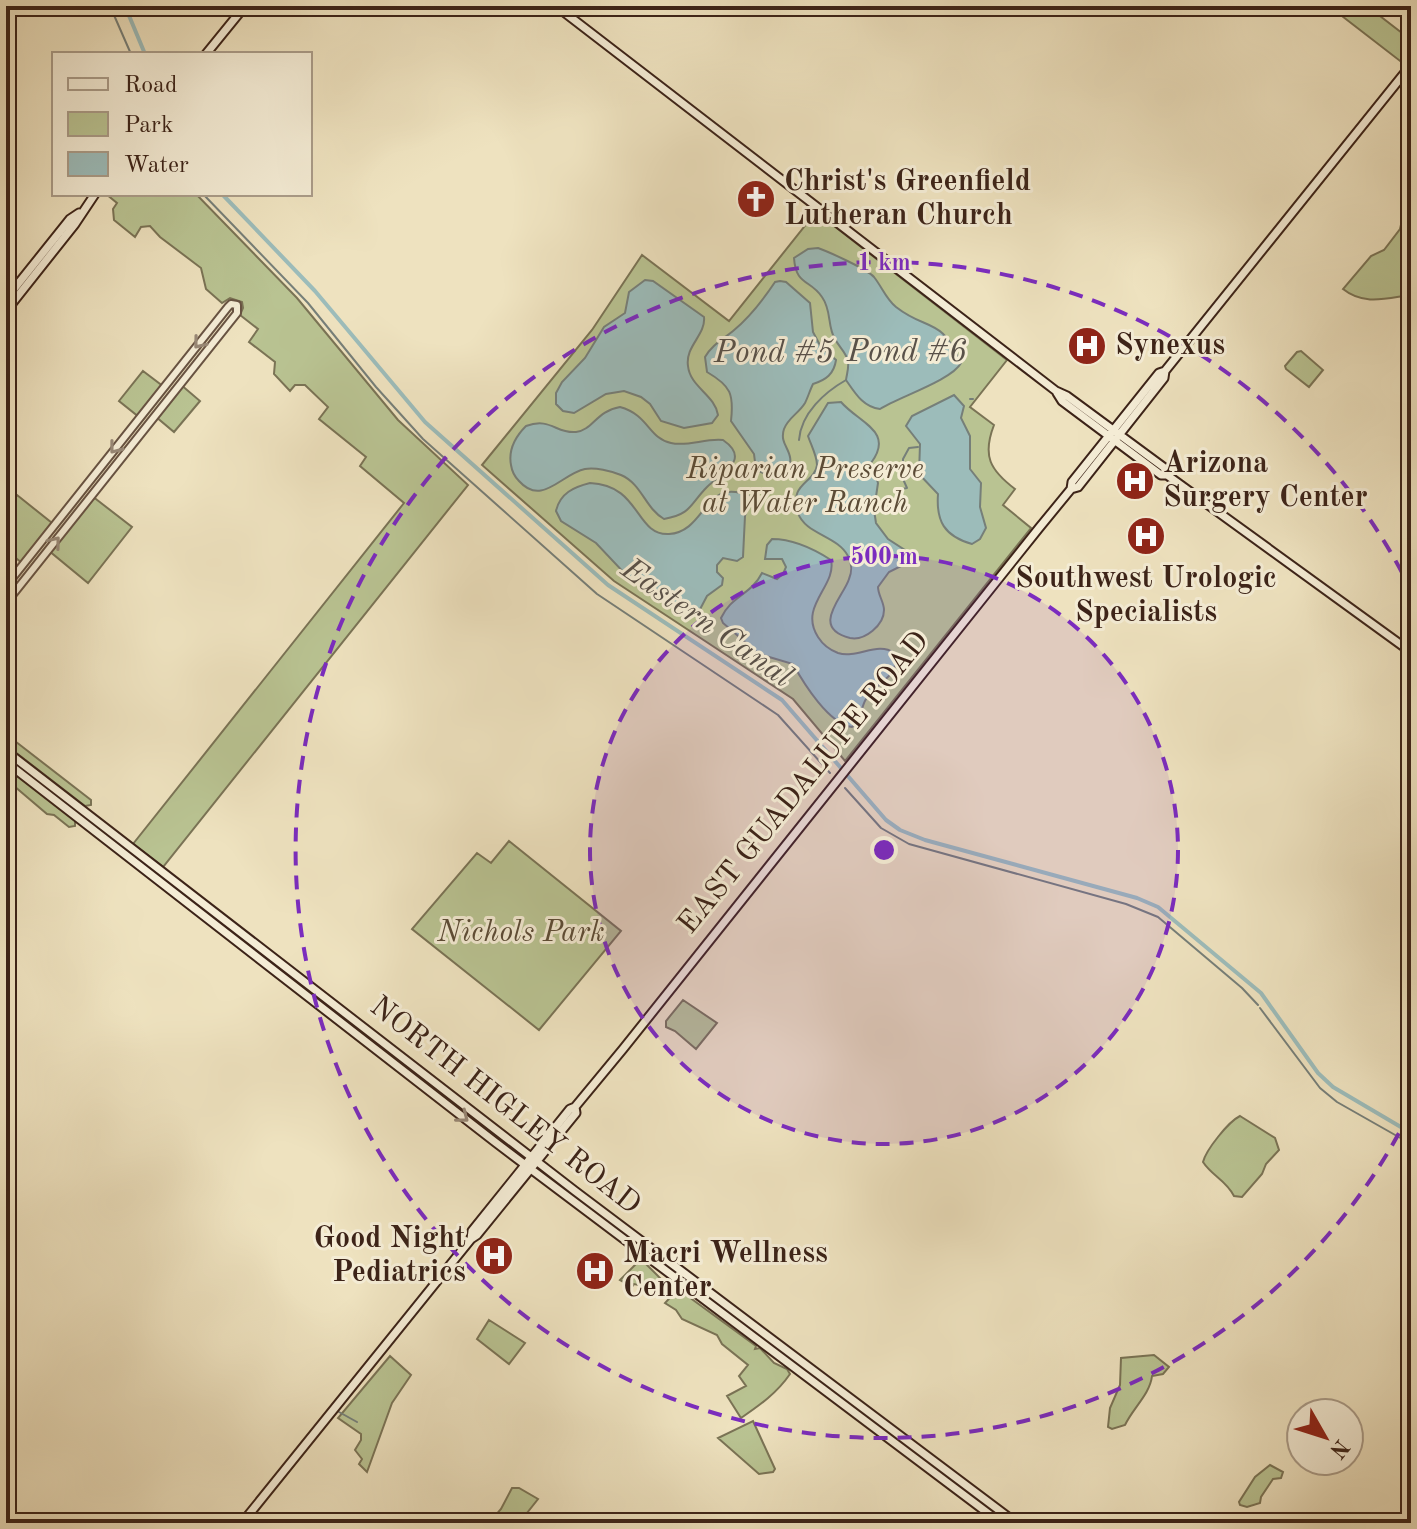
<svg xmlns="http://www.w3.org/2000/svg" width="1417" height="1529" viewBox="0 0 1417 1529" font-family="'Old Standard TT',serif">
<style>
.green{fill:#b9c392;stroke:#7a7355;stroke-width:2}
.water{fill:#9cbcba;stroke:#767f79;stroke-width:2}
.lines{fill:none;stroke-linecap:round;stroke-linejoin:round}
.stream{stroke:#767f79;stroke-width:2}
.canal{stroke:#9cbcba;stroke-width:4}
.tertiary-casing{stroke:#685342;stroke-width:10}
.secondary-casing{stroke:#3c2318;stroke-width:11}
.tertiary{stroke:#f4ecd5;stroke-width:6}
.secondary{stroke:#f4ecd5;stroke-width:7}
.oneway{stroke:#988876}
.ring{fill:none;stroke:#7b2cbf;stroke-width:4;stroke-dasharray:14 10}
.labels{text-anchor:middle;dominant-baseline:central;stroke-width:6;stroke-linejoin:round;paint-order:stroke}
.poi-label{font-size:30px;font-weight:bold;fill:#3c2318;stroke:#f4ecd5;text-anchor:start}
.park-label{font-size:30px;font-style:italic;fill:#5b4b36;stroke:#f4ecd5}
.street-label{font-size:30px;fill:#3c2318;stroke:#f4ecd5}
.water-label{font-size:32px;font-style:italic;fill:#595149;stroke:#f4ecd5}
.centre{fill:#7b2cbf;stroke:#f4ecd5;stroke-width:4}
.ring-label{font-size:24px;text-anchor:middle;font-weight:bold;fill:#7b2cbf;stroke:#f4ecd5;stroke-width:6;stroke-linejoin:round;paint-order:stroke}
</style>
<rect width="100%" height="100%" fill="#eee2bf"/>
<filter id="stains"><feTurbulence type="fractalNoise" baseFrequency=".0025" numOctaves="4"/><feColorMatrix values="0 0 0 0 .2 0 0 0 0 .09 0 0 0 0 .02 0 0 0 .5 -.17"/></filter>
<radialGradient id="worn" r=".72"><stop offset=".6" stop-color="#630" stop-opacity="0"/><stop offset="1" stop-color="#630" stop-opacity=".3"/></radialGradient>
<path class="green" d="M1329,6H1367L1411,40V56L1404,64Z
M106,194H196L297,298L398,420L468,485L163,867L133,844L404,503L360,466L366,457L319,419L328,407L305,385H295L290,391L274,374L275,362L249,342L258,329L240,315L243,308L242,302L230,298L222,303L206,289L201,268L160,237L150,226L141,227L135,237L114,220L113,209L117,203Z
M1411,205V295C1387,298 1364,306 1343,289L1371,256L1384,250L1400,229L1403,216Z
M816,212L1007,360L970,407L994,425C982,456 990,470 1015,489L1003,505L1031,528L845,761L793,699L614,581L482,465L592,330L642,255L729,321Z
M1301,351L1323,370L1309,387L1286,369L1285,366L1297,352Z
M143,371L164,387L139,417L119,401Z
M180,384L200,401L174,432L155,416Z
M17,495L52,523L22,563L6,550V506Z
M92,496L132,527L88,583L48,550Z
M11,738L91,800V805L85,806L6,745V739Z
M6,767L75,820V826L69,827L54,815L47,814L7,780Z
M509,841L621,931L539,1030L412,929L477,853L491,863Z
M683,1000L717,1023L696,1049L675,1031L666,1027V1021Z
M1240,1116L1275,1138L1279,1150L1266,1164L1262,1174L1242,1197L1234,1196C1226,1180 1212,1176 1203,1162C1206,1150 1228,1122 1240,1116Z
M641,1259L662,1280L663,1286L657,1293L651,1292L649,1287L634,1284L632,1287L620,1280Z
M678,1289L756,1346L755,1349L760,1348L774,1363L787,1369L790,1374C777,1393 760,1405 741,1418L727,1396L746,1386L739,1376L748,1365L722,1344L717,1335L682,1319L676,1310L665,1303Z
M489,1320L525,1343L509,1364L477,1339Z
M1154,1355L1169,1367L1163,1374L1152,1376C1150,1394 1133,1408 1125,1425L1112,1429L1108,1427L1110,1408L1120,1385L1121,1358Z
M390,1356L411,1375L392,1403L367,1472L359,1464L362,1459L355,1450L361,1440V1434L338,1418Z
M753,1421L775,1469L773,1472L759,1474L718,1438Z
M1270,1465L1283,1472L1281,1478L1273,1479L1261,1497L1260,1503L1247,1507L1240,1505L1239,1502L1255,1477Z
M512,1488H519L538,1499L519,1523H489L501,1509Z"/>
<path class="water" d="M818,248C829,252 867,269 874,277C882,287 886,299 896,307C928,332 941,316 961,363C952,380 899,397 880,409C863,407 855,393 846,380C847,373 849,368 848,361C846,352 839,347 835,339C827,326 832,311 822,297C810,279 796,286 794,258L808,249Z
M645,280L653,281L704,317C706,335 685,346 688,366C690,387 715,395 718,415L712,423L684,428L661,421L650,404L641,397L624,391L606,394L574,413L563,411L556,404V393L562,382L585,358L604,327L625,313L629,292Z
M780,281L786,282L810,303L813,332L821,347L836,360C834,374 826,380 813,384C810,390 808,397 805,403C799,413 788,418 784,429C778,447 798,451 787,473C777,476 765,475 756,470L754,454L731,421C734,394 731,386 707,372L705,357C712,345 722,340 733,331C750,317 763,300 775,282Z
M954,395L964,406L961,418L970,436V469L981,483L980,507L986,528L980,539L972,544C944,536 936,521 938,494L919,474L920,444L906,426L912,416Z
M841,402C859,423 895,431 871,463L878,483L874,510L876,523L888,539L911,554L909,562L889,572L878,587C878,595 884,602 884,610C884,625 865,641 850,638C809,628 844,596 849,579C852,572 852,563 848,556C838,536 805,534 798,513C788,483 815,483 817,465C817,456 811,445 808,436L828,403Z
M620,407C649,415 648,438 671,443C688,447 705,438 723,440C752,460 721,473 707,487C690,504 692,514 664,519C645,508 642,484 621,475C611,471 595,467 585,469C561,474 542,507 519,481C514,476 512,472 511,465C508,449 515,437 526,426C551,417 556,434 576,432C593,430 596,411 620,407Z
M590,483C641,485 635,536 669,534C707,532 704,474 751,497L745,516L743,557L737,561L723,558L717,565V572L723,578L722,585L707,596L697,615L691,616L684,613L675,604L628,577L596,543L561,521L556,511C560,493 574,487 590,483Z
M772,539C792,539 814,549 831,560C837,586 798,606 818,637C823,645 830,650 838,653C857,659 878,641 894,653C902,677 875,682 866,699C860,709 862,720 852,727C829,724 804,684 793,664L759,654L723,623L721,618C731,596 751,595 762,573L777,579L783,574L786,567L782,559H765L767,545Z"/>
<g class="lines">
<path class="stream" d="M110,6L131,54
M203,194L308,303L376,387L423,439L597,594L778,715L830,773
M970,399H973
M799,440C801,413 825,392 846,380
M893,514L892,504L896,502L902,489L907,488L903,479V459L909,448L918,447
M845,788L881,828L909,844L1126,904L1158,917L1242,988L1258,1005
M1260,1008L1320,1088L1337,1102L1411,1144
M339,1412L357,1422"/>
<path class="canal" d="M125,6L145,54
M222,194L315,291L425,422L608,585L782,700L886,820L900,830L925,840L1137,898L1158,907L1261,993L1318,1073L1333,1087L1411,1133"/>
<defs>
<path id="tertiary" d="M1406,71L1411,78
M6,586L228,307L231,304L237,305V313L6,603"/>
<path id="secondary" d="M556,6L1056,391L1067,396L1166,469L1167,475
M206,54L245,6
M6,299L70,219L79,213
M6,311L75,224L95,194
M1057,393L1062,401L1161,475H1167L1411,652
M1071,489L1072,482L1159,373L1165,371L1411,65
M6,751L575,1191L1016,1523
M6,762L495,1142L1001,1523
M471,1239L477,1235L576,1113L575,1107
M242,1523L471,1239L472,1231L570,1109L575,1107L623,1049L1039,528L1071,489L1078,487L1164,378L1165,371"/>
</defs>
<use href="#tertiary" class="tertiary-casing"/>
<use href="#secondary" class="secondary-casing"/>
<use href="#tertiary" class="tertiary"/>
<use href="#secondary" class="secondary"/>
</g>
<defs><path id="oneway-chevron" d="M-2-3.5L2.5 0L-2 3.5" fill="none" stroke-width="1.6" stroke-linecap="round" stroke-linejoin="round" transform="scale(2)"/></defs>
<g class="oneway">
<use href="#oneway-chevron" transform="translate(199 343) rotate(129)"/>
<use href="#oneway-chevron" transform="translate(115 448) rotate(128)"/>
<use href="#oneway-chevron" transform="translate(55 542) rotate(-51)"/>
<use href="#oneway-chevron" transform="translate(463 1117) rotate(38)"/>
</g>
<circle cx="884" cy="850" r="294" fill="#7b2cbf" fill-opacity=".12"/>
<g class="ring">
<circle cx="884" cy="850" r="294"/>
<path d="M1410 1112A588 588 0 1 1 1410 588"/>
</g>
<defs>
<symbol id="church-disc" viewBox="-11 -11 22 22"><circle r="9.5" fill="#8f2418" stroke="#f4ecd5"/><path d="M-1.2-6h2.4v3.5h3.3v2.4h-3.3V6h-2.4V-.1h-3.3v-2.4h3.3Z" fill="#fff"/></symbol>
<symbol id="hospital-disc" viewBox="-11 -11 22 22"><circle r="9.5" fill="#8f2418" stroke="#f4ecd5"/><path d="M-5-5h3v3.5h4V-5h3V5h-3V1.5h-4V5h-3Z" fill="#fff"/></symbol>
</defs>
<g fill-rule="evenodd">
<use href="#church-disc" x="734" y="177" width="44" height="44"/>
<use href="#hospital-disc" x="1065" y="324" width="44" height="44"/>
<use href="#hospital-disc" x="1113" y="459" width="44" height="44"/>
<use href="#hospital-disc" x="1124" y="514" width="44" height="44"/>
<use href="#hospital-disc" x="472" y="1234" width="44" height="44"/>
<use href="#hospital-disc" x="573" y="1249" width="44" height="44"/>
</g>
<g class="labels">
<g class="poi-label">
<text x="784" y="182">Christ's Greenfield<tspan x="784" dy="34">Lutheran Church</tspan></text>
<text x="1115" y="346">Synexus</text>
<text x="1163" y="464">Arizona<tspan x="1163" dy="34">Surgery Center</tspan></text>
<text x="1146" y="579" text-anchor="middle">Southwest Urologic<tspan x="1146" dy="34">Specialists</tspan></text>
<text x="466" y="1239" text-anchor="end">Good Night<tspan x="466" dy="34">Pediatrics</tspan></text>
<text x="623" y="1254">Macri Wellness<tspan x="623" dy="34">Center</tspan></text>
</g>
<g class="park-label">
<text x="805" y="470">Riparian Preserve<tspan x="805" dy="34">at Water Ranch</tspan></text>
<text x="521" y="933">Nichols Park</text>
</g>
<g class="street-label">
<text transform="translate(804 783) rotate(-51)">EAST GUADALUPE ROAD</text>
<text transform="translate(505 1106) rotate(38)">NORTH HIGLEY ROAD</text>
</g>
<g class="water-label">
<text x="907" y="353">Pond #6</text>
<text x="774" y="354">Pond #5</text>
<text transform="translate(706 624) rotate(35)">Eastern Canal</text>
</g>
</g>
<circle cx="884" cy="850" r="12" class="centre"/>
<g class="ring-label">
<text x="884" y="270">1 km</text>
<text x="884" y="564">500 m</text>
</g>
<rect width="1417" height="1529" fill="none" stroke="#eee2bf" stroke-width="32"/>
<rect x="8" y="8" width="1401" height="1513" fill="none" stroke="#3c2318" stroke-width="4"/>
<rect x="16" y="16" width="1385" height="1497" fill="none" stroke="#3c2318" stroke-width="2"/>
<rect x="52" y="52" width="260" height="144" fill="#f4ecd5" stroke="#aa9c89" stroke-width="2"/>
<rect x="68" y="78" width="40" height="12" fill="#f4ecd5" stroke="#aa9c89" stroke-width="2"/>
<text x="124" y="92" font-size="24" fill="#3c2318">Road</text>
<rect x="68" y="112" width="40" height="24" fill="#b9c392" stroke="#aa9c89" stroke-width="2"/>
<text x="124" y="132" font-size="24" fill="#3c2318">Park</text>
<rect x="68" y="152" width="40" height="24" fill="#9cbcba" stroke="#aa9c89" stroke-width="2"/>
<text x="124" y="172" font-size="24" fill="#3c2318">Water</text>
<g transform="translate(1325 1437) rotate(129)"><circle r="38" fill="#f4ecd5" stroke="#aa9c89" stroke-width="2"/>
<path d="M0-6L14 30L0 20L-14 30Z" fill="#8f2418"/>
<text y="-12" font-size="22" font-weight="bold" text-anchor="middle" fill="#3c2318">N</text>
</g>
<rect width="100%" height="100%" filter="url(#stains)"/>
<rect width="100%" height="100%" fill="url(#worn)"/>
</svg>
